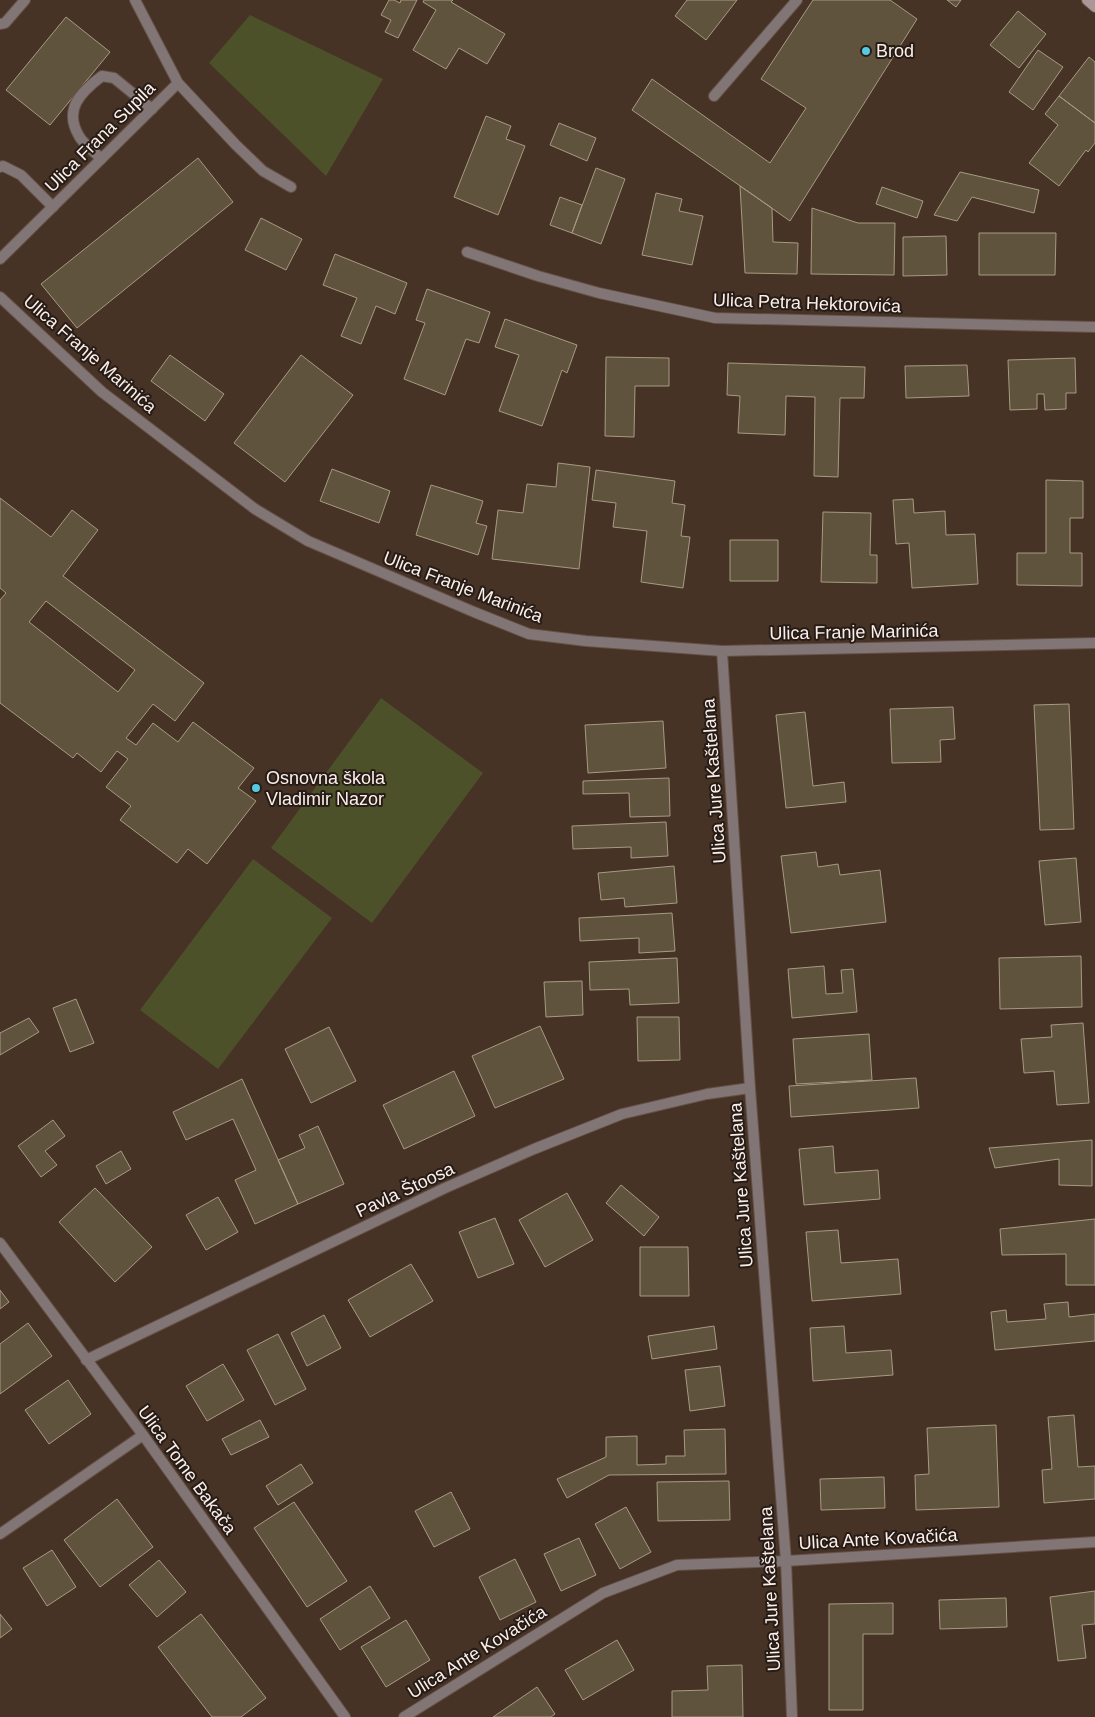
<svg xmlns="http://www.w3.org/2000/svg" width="1095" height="1717" viewBox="0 0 1095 1717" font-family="Arial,sans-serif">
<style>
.green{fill:#4d5129}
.building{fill:#60533e;stroke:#a79a82;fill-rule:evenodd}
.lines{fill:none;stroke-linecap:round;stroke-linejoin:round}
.service-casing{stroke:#645045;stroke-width:12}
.minor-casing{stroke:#645045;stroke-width:12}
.secondary-casing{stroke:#645045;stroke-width:12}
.service{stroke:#827575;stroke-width:10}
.minor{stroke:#827575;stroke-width:10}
.secondary{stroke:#ac9798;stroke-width:10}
.poi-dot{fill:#55cadf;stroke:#261c17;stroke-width:2}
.labels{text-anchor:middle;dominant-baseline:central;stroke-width:4;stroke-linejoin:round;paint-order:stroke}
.poi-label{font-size:18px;fill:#fdefe8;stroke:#261c17;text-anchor:start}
.street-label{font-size:18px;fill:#fdefe8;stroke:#261c17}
</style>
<rect width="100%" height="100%" fill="#473226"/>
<path class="green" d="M250,15L383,79L326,176L209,63Z
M381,698L483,773L372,923L271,848Z
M253,859L332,918L218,1069L140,1010Z"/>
<path class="building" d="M389,0H394L400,3L401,0H417L398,38L385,32L391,20L381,15Z
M424,0H453L451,2L505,34L487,64L459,48L446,69L413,50L436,10L423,2Z
M687,0H737L706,40L675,16Z
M813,0H890L917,19L790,221L632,110L652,79L770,163L806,108L761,79Z
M947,0H961L956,7Z
M1018,11L1046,34L1019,68L990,45Z
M66,17L110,52L50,125L6,90Z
M1038,50L1063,67L1033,110L1009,92Z
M1089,57L1095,62V123L1059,96Z
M1059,96L1095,123V143L1088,152L1086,150L1059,186L1029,163L1058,125L1045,114Z
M486,116L511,126L506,139L525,146L498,215L454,197Z
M559,123L596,138L587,161L550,145Z
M198,158L233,202L77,328L41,284Z
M596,168L625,179L601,244L572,233Z
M960,172L1039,190L1034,213L972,197L957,221L934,215Z
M740,186L772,208L773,242L798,243L797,274L745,273Z
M882,187L923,201L917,218L876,204Z
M656,193L682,199L679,211L703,216L692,265L642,255Z
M560,197L582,205L572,233L550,225Z
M812,208L858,223H895L894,275L811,274Z
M261,218L302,239L286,270L245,250Z
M979,233H1056L1055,275H979Z
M946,236L947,275L903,276V237Z
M335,254L407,283L395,314L376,306L361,344L341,336L357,298L323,285Z
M427,289L490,312L479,343L466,339L445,395L404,379L425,323L416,320Z
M505,319L577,345L567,373L562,370L542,426L499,411L519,355L495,347Z
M170,355L224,394L205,421L151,381Z
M301,355L353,395L285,482L234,443Z
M606,357L669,358V386H635L634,437L605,436Z
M1075,358L1076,393H1066V409L1045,410L1044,394H1037V409L1010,410L1008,360Z
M728,363L865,367L864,398H840L838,477L814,476L815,397L786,396L785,435L738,433L740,396L727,395Z
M967,365L969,396L906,398L905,366Z
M558,463L590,467L579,569L492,559L498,510L523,513L527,484L556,487Z
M332,469L390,491L379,523L320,501Z
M596,470L675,481L672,503L685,505L681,536L690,537L683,588L641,582L647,531L613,527L616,503L592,500Z
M1046,480L1083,481V518H1070V553H1082V586L1017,585V553H1046Z
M431,485L483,501L476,523L487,526L478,555L416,535Z
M0,498L51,537L72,510L98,530L63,576L204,683L175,721L153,704L126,738L136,745L153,723L178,742L193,722L254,768L238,788L256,801L207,864L188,849L177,863L120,820L131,806L106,787L128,759L117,751L101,772L77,753L73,758L0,703V600L6,593L0,588ZM46,601L135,670L118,692L29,622Z
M913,499L914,513L945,511L946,535L975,534L978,584L912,588L909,543L896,544L893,500Z
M823,512L871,513L870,555H877V583L821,582Z
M730,540H778V581H730Z
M1069,704L1074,829L1040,830L1034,705Z
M953,707L955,739L940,740L941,762L892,763L890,709Z
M805,712L813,786L844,782L846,802L786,808L776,715Z
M663,721L666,768L588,773L585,725Z
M669,778L670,816L630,817L629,793L583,794V781Z
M666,822L668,856L631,858V847L573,849L572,826Z
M816,852L818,867L838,864L840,875L880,870L886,922L791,933L781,856Z
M1076,858L1081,922L1045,925L1039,861Z
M674,866L677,903L625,907L624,898L601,900L598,873Z
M672,913L675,951L639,953V938L580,941L579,918Z
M1081,956L1082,1007L1000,1009L999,958Z
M677,958L679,1003L630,1005L629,989L590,990L589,962Z
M824,966L826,994L843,993L841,970L853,969L857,1012L792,1018L788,969Z
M582,981L583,1015L546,1017L544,982Z
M76,999L94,1043L70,1052L53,1008Z
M637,1017H679L680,1060L638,1061Z
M29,1018L39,1032L0,1055V1033Z
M1083,1023L1089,1103L1057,1105L1054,1071L1024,1073L1021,1039L1052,1037L1051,1025Z
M540,1026L564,1079L495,1108L472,1056Z
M329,1027L356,1081L311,1103L285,1049Z
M869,1034L872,1080L796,1084L793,1039Z
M454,1071L475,1116L404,1149L383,1105Z
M916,1078L919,1108L791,1117L789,1086Z
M242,1079L298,1204L255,1224L235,1180L256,1170L233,1119L186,1140L173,1112Z
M53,1120L65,1136L45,1151L57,1165L41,1177L18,1146Z
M318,1126L344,1184L298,1204L278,1160L305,1148L299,1135Z
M1092,1140V1186L1059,1185V1159L995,1168L989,1148Z
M833,1146L835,1173L878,1170L880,1199L804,1205L799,1149Z
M121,1151L131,1169L106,1184L96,1166Z
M621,1185L659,1217L644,1236L606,1203Z
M95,1188L152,1247L115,1282L59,1222Z
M567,1193L593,1240L545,1267L519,1220Z
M218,1197L238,1232L206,1250L186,1215Z
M495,1218L514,1264L478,1278L459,1232Z
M1095,1219V1285H1066V1254L1002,1255L1000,1229Z
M838,1230L841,1263L898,1259L901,1294L812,1301L806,1232Z
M640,1247H688L689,1296H640Z
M411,1264L433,1301L370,1337L348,1300Z
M0,1290L9,1302L0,1309Z
M1068,1302L1069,1317L1095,1314V1341L995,1350L991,1312L1006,1310L1007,1322L1046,1319L1044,1304Z
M324,1315L341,1348L307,1366L291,1333Z
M28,1323L52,1356L0,1394V1344Z
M714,1326L717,1349L652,1359L648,1336Z
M844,1326L846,1353L891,1350L893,1375L813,1381L810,1328Z
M278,1334L306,1389L275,1405L247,1350Z
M223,1364L244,1400L207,1421L186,1386Z
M720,1366L725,1406L690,1411L685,1370Z
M68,1380L91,1414L49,1444L25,1410Z
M1074,1415L1078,1467L1095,1466V1499L1044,1503L1042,1470L1052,1469L1048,1417Z
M260,1420L269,1437L231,1455L222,1439Z
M996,1425L999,1507L916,1510L915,1475L929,1474L927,1428Z
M725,1429L726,1474L609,1475L567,1498L557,1479L606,1457V1437L637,1436V1465L666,1464V1456H685L684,1430Z
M301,1464L313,1483L278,1505L266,1486Z
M884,1477L885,1508L821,1510L820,1479Z
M729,1481L730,1520L658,1521L657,1482Z
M451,1492L470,1529L434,1547L415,1511Z
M117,1499L153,1547L100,1587L64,1540Z
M294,1502L347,1581L307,1607L254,1528Z
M626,1507L651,1552L620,1569L595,1524Z
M579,1538L596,1575L561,1591L544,1554Z
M52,1550L76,1587L47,1606L23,1568Z
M515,1559L536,1602L500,1620L479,1577Z
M159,1560L186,1592L157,1617L129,1585Z
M370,1586L390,1618L340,1650L320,1619Z
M1095,1591V1624L1082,1625L1086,1658L1058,1661L1050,1597Z
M1006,1598L1007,1627L940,1629L939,1600Z
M893,1603V1634H863V1710H829V1604Z
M0,1614L12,1629L0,1638Z
M201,1614L266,1698L241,1717H212L158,1647Z
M406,1620L430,1660L386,1687L361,1647Z
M617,1640L634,1670L583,1700L565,1670Z
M742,1665L743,1717H672V1691L708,1690L707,1666Z
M537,1687L555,1714L551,1717H493Z"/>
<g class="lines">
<defs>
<path id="service" d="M0,24L5,23L25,0
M714,96L797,0
M101,159C94,151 84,145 79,136C63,109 81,92 102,76L114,78L152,109
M0,167L3,166L21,175L53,207"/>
<path id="minor" d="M178,83L236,145L263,171L291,187
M467,252L538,276L599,293L715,318L1095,327
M0,259L178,83L135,0
M0,297L102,392L255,509L308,541L474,612L529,634L586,641L722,651L1095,643
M722,651L750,1088L786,1561L792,1717
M0,1243L143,1435L345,1717
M86,1360L445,1188L534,1149L622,1114L707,1094L750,1088
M0,1534L143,1435
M404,1717L603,1593L677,1565L786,1561L1095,1542"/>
<path id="secondary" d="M1087,0L1095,7"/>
</defs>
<use href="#service" class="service-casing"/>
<use href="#minor" class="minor-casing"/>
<use href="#secondary" class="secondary-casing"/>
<use href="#service" class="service"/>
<use href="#minor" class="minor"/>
<use href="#secondary" class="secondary"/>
</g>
<g class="poi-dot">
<circle cx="866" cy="51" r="5"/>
<circle cx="256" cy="788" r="5"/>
</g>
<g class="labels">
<g class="poi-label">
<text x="876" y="51">Brod</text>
<text x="266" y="778">Osnovna škola<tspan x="266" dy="21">Vladimir Nazor</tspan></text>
</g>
<g class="street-label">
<text transform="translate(100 137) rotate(-45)">Ulica Frana Supila</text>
<text transform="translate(807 303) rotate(2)">Ulica Petra Hektorovića</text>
<text transform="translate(90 354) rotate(41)">Ulica Franje Marinića</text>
<text transform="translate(463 587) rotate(21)">Ulica Franje Marinića</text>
<text transform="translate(854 632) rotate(-1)">Ulica Franje Marinića</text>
<text transform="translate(714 781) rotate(-94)">Ulica Jure Kaštelana</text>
<text transform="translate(741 1185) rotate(-94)">Ulica Jure Kaštelana</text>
<text transform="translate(405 1190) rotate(-25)">Pavla Štoosa</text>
<text transform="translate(187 1470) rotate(54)">Ulica Tome Bakača</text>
<text transform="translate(878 1539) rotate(-3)">Ulica Ante Kovačića</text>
<text transform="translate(770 1589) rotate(-93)">Ulica Jure Kaštelana</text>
<text transform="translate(477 1652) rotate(-32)">Ulica Ante Kovačića</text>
</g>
</g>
</svg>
